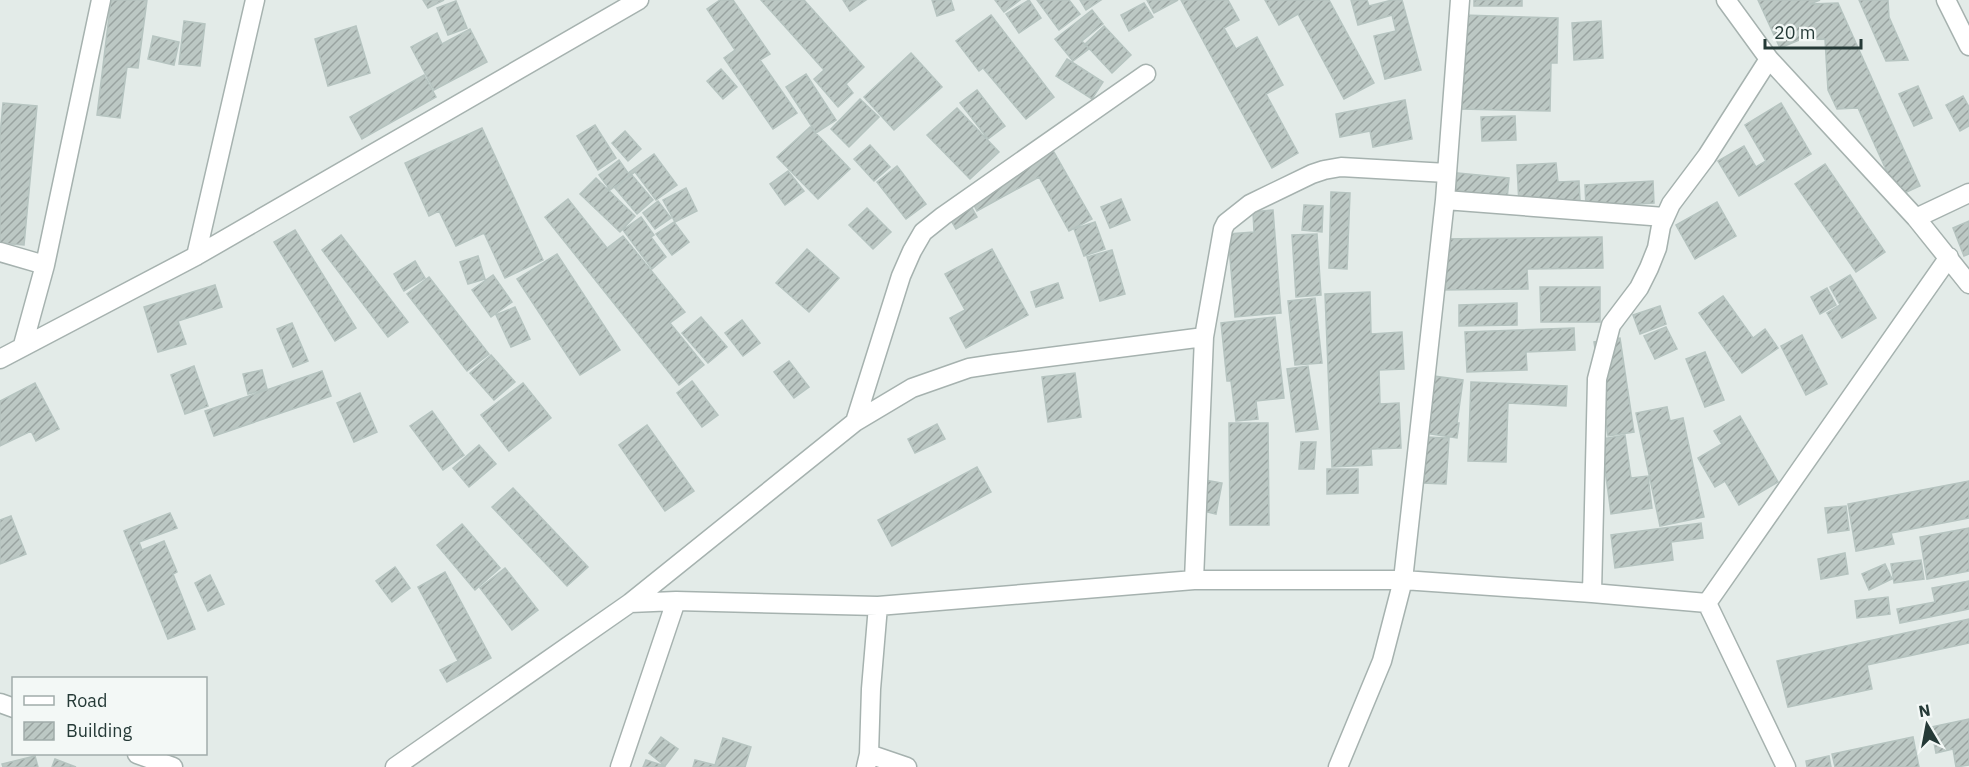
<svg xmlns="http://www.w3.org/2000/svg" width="1969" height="767" viewBox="0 0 1969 767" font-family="'IBM Plex Sans',sans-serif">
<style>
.building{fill:url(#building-hatch);stroke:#b6c4c0;stroke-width:1.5}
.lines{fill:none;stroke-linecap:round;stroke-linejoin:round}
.street-casing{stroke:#a6b2af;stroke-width:21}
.street{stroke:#fff;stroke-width:18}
</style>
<defs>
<pattern id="building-hatch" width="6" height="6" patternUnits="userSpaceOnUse" patternTransform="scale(1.5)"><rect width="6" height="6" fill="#bcc8c4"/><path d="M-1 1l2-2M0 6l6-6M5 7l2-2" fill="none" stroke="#99a3a0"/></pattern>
</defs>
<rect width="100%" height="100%" fill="#e3ebe8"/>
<path class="building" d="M111,0H147L138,68L127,67L120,118L97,115Z
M423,0H444L428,8Z
M720,0H733L770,54L760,60L797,113L773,129L724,58L735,50L707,9Z
M761,0H804L864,67L846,84L853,93L838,107L814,79L824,70Z
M843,0H866L850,11Z
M932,0H951L954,10L937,16Z
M995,0H1020L1004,12Z
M1029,0L1041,18L1019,33L1006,14Z
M1037,0H1069L1080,14L1059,30Z
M1080,0H1101L1086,10Z
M1147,0H1178L1154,13Z
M1181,0H1228L1239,20L1224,28L1236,49L1257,37L1283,85L1266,94L1298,153L1272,168Z
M1265,0H1329L1374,83L1344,99L1298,14L1279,25Z
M1351,0H1367L1369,6L1392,0H1402L1421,70L1385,79L1374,36L1396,31L1392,15L1358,25Z
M1474,0H1522V6H1474Z
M1758,0H1820L1810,4L1838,3L1920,186L1898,196L1858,108L1837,109L1828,90L1825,39L1799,40L1780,48Z
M1859,0H1888L1889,17L1908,60L1886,61Z
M456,1L467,28L448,35L437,8Z
M1144,3L1153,17L1129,31L1121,15Z
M1092,10L1103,24L1082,41L1089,49L1073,61L1055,39Z
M991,15L1054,97L1026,119L983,68L979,71L956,41Z
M1463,15L1558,18L1557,63H1551L1550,111L1460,109Z
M184,21L205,24L200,66L179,64Z
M1601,21L1603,58L1574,60L1572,23Z
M356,26L370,73L328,86L315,39Z
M1104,26L1131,55L1112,73L1085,44Z
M470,29L487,62L434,90L411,47L437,33L442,44Z
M153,36L179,42L174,65L148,59Z
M911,53L942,87L894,130L864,97Z
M1067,59L1103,82L1092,99L1056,76Z
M721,69L737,87L723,99L707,81Z
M806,74L836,120L816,133L786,87Z
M424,75L436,97L362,139L350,117Z
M1918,86L1932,118L1914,126L1899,94Z
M977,90L1005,126L988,139L960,103Z
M1963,96L1969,107V126L1960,131L1946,105Z
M860,99L879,117L849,147L831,129Z
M1405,100L1412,139L1373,147L1370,131L1340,137L1336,114Z
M3,103L37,106L24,245L0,243V135Z
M1781,103L1811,154L1739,196L1718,161L1744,146L1756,167L1766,161L1745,125Z
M957,108L999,152L970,179L927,135Z
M1515,116L1516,140L1482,141L1481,117Z
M595,125L616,158L598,170L577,136Z
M810,127L850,169L818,199L777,157Z
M482,128L543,260L505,278L484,233L456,246L439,211L429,216L405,163Z
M625,131L641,149L628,161L612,143Z
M870,145L890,167L874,181L854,159Z
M1050,145L1092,219L1069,231L1039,177L977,211L967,192Z
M654,154L677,185L656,200L635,172L610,190L599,175L619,160L628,173Z
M1556,163L1558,182L1579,181L1580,201L1519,205L1517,165Z
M1825,164L1885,252L1856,272L1795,184Z
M897,166L926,204L906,219L877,182Z
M788,171L804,191L785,205L770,184Z
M1447,172L1509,178L1507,200L1445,195Z
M631,174L653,200L637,214L615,188Z
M596,178L635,216L620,232L580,194Z
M1653,181L1654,203L1586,207L1585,185Z
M686,188L697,211L675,222L663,200Z
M1331,192L1350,193L1347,269L1329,268Z
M568,199L607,248L623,236L685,312L670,323L704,365L679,385L545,217Z
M967,199L977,217L956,229L945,210Z
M1121,199L1130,220L1110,228L1101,207Z
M658,201L671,218L655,229L643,213Z
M1717,202L1736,236L1695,259L1676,225Z
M1304,205L1323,206L1322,232L1302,230Z
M867,208L891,232L873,249L849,225Z
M1273,210L1281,313L1235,317L1228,234L1254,232L1253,212Z
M641,217L654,235L651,237L666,257L652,269L623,230Z
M1969,221V254L1964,256L1953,228Z
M674,222L689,242L672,255L656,234Z
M1095,222L1105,249L1084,256L1074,229Z
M295,230L356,328L335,341L274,242Z
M1317,234L1321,295L1296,297L1292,235Z
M341,235L408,322L388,337L322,250Z
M1602,237L1603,268L1527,269L1528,289L1440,290L1439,239Z
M807,249L839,278L809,312L776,283Z
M992,249L1028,315L966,348L950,318L965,310L945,274Z
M1112,250L1125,294L1100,301L1087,257Z
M557,254L620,350L580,375L517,279Z
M478,256L485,279L468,284L460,262Z
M415,261L425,278L404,291L394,274Z
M493,275L512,302L491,317L472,290Z
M1850,275L1876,318L1842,338L1827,313L1840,305L1830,287Z
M429,277L489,354L467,371L407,294Z
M1058,283L1063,298L1036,307L1031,292Z
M215,285L222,307L178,321L186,344L158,352L144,307Z
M1540,287H1600V322H1541Z
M1827,288L1836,305L1820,314L1811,297Z
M1370,292L1371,334L1402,332L1404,369L1379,370L1380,404L1399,403L1401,448L1371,449L1372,465L1332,467L1325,294Z
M1723,296L1753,338L1765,329L1778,348L1742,373L1699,313Z
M1315,298L1322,363L1295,365L1288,301Z
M1517,303V325L1459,326V305Z
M1660,306L1666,324L1640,334L1633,315Z
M515,307L530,339L511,347L496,315Z
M701,317L727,347L708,363L682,333Z
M1275,317L1284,398L1256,401L1258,419L1236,421L1231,381H1227L1221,323Z
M742,320L760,343L743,356L725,333Z
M292,323L308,361L293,367L277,329Z
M1666,327L1677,349L1655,359L1644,336Z
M1574,328L1575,350L1526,352L1527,370L1467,372L1465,332Z
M1802,335L1827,384L1806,395L1781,346Z
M1620,338L1634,432L1608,436L1594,342Z
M1705,352L1724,400L1705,407L1686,359Z
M491,355L515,382L494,400L470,373Z
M789,361L809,387L794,398L774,372Z
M194,366L208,406L185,414L171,375Z
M1308,366L1318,429L1296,432L1287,369Z
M262,370L267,389L248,394L243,374Z
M322,371L331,396L214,436L205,411Z
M1075,373L1081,417L1048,422L1042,377Z
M1434,376L1463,380L1457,423H1459L1457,438L1425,433Z
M692,381L718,415L702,427L677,393Z
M1471,382L1567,386L1566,406L1508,403L1506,462L1468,461Z
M35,383L59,429L36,441L31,431L0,446V401Z
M523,383L551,418L509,451L481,415Z
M360,393L377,432L354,442L337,403Z
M1667,407L1670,421L1683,418L1704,517L1660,526L1636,413Z
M432,411L464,455L443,470L410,426Z
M1740,416L1778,482L1739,505L1725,481L1715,487L1698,458L1722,444L1714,431Z
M1229,423H1268L1269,525H1230Z
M937,424L945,439L915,453L908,439Z
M647,425L694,491L665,511L619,445Z
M1625,435L1631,478L1648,476L1652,508L1611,514L1601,439Z
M1425,437L1449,438L1446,484L1422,483Z
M1301,442H1316L1314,469H1299Z
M479,445L496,464L469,487L453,468Z
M977,467L991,492L892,546L878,520Z
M1327,469H1358V493L1327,494Z
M1205,480L1222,483L1216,514L1199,510Z
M1969,481V518L1891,533L1894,544L1856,551L1848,504Z
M513,488L588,567L567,586L492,507Z
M1846,506L1849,530L1828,533L1825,508Z
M170,513L177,528L139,542L142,550L164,541L177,572L173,574L195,629L168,639L124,531Z
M11,516L26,554L0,564V520Z
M1701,523L1703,538L1671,542L1673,560L1615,568L1611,535Z
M462,524L500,568L475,590L437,545Z
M1969,528V571L1927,579L1920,537Z
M1845,553L1848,574L1821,579L1818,559Z
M1921,560L1924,579L1894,583L1891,564Z
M1885,564L1892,579L1869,590L1862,574Z
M395,567L410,588L392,602L376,581Z
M505,568L538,610L512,630L480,588Z
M445,572L491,658L447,682L440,670L458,661L418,587Z
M210,575L224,604L208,611L195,583Z
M1969,581V609L1900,623L1897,609L1935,602L1932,588Z
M1888,597L1890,614L1857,618L1855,601Z
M1969,619V643L1867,665L1872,689L1788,707L1777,661Z
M1969,719V765L1956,767L1953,749L1936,753L1931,727Z
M661,737L678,749L665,766L649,753Z
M1913,737L1919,767H1835L1832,754Z
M723,738L751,747L745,767H693L695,760L715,765Z
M35,756L38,767H3L2,764Z
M1829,756L1831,767H1807L1806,761Z
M55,759L76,767H52Z
M646,760L665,766V767H643Z"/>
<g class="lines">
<defs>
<path id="street" d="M1726,0L1769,59L1916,218L1969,284
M1946,0L1969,46
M1445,200L1664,217
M1916,218L1969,193
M0,252L45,265
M196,256L255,0
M1204,337L1223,229L1226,223L1250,204L1312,174L1324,170L1341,167L1447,173
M23,345L45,265L101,0
M0,359L196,256L639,0
M855,422L901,276L912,251L923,232L943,216L1146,74
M630,603L676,601L878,606
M1707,603L1592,593L1597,379L1611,325L1639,288L1649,268L1657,248L1661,226L1671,204L1707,156L1769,59
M0,703L14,708
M137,754L173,767
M869,754L907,767
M395,767L630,603L855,422L912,388L969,368L995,364L1204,337L1194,580H1403L1592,593
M620,767L676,601
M866,767L869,754L871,689L878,606L1194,580
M1338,767L1382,661L1403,580L1445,200L1460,0
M1786,767L1707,603L1949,257"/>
</defs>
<use href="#street" class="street-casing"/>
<use href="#street" class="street"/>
</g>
<rect x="12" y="677" width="195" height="78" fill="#f3f8f6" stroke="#a1acaa" stroke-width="1.5"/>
<rect x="24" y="696" width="30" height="9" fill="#ffffff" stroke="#a1acaa" stroke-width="1.5"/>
<text x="66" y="707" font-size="18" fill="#253a37">Road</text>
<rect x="24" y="722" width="30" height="18" fill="url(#building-hatch)" stroke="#a1acaa" stroke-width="1.5"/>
<text x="66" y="737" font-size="18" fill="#253a37">Building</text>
<g transform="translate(1927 725) rotate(350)" stroke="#f3f8f6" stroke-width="4.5" paint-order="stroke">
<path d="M0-4.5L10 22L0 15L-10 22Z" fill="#253a37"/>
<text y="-9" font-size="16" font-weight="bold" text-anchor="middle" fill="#253a37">N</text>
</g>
<path d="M1765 39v9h96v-9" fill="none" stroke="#253a37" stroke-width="3"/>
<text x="1774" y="39" font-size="18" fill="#253a37" stroke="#f3f8f6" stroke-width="4.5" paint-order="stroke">20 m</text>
</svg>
